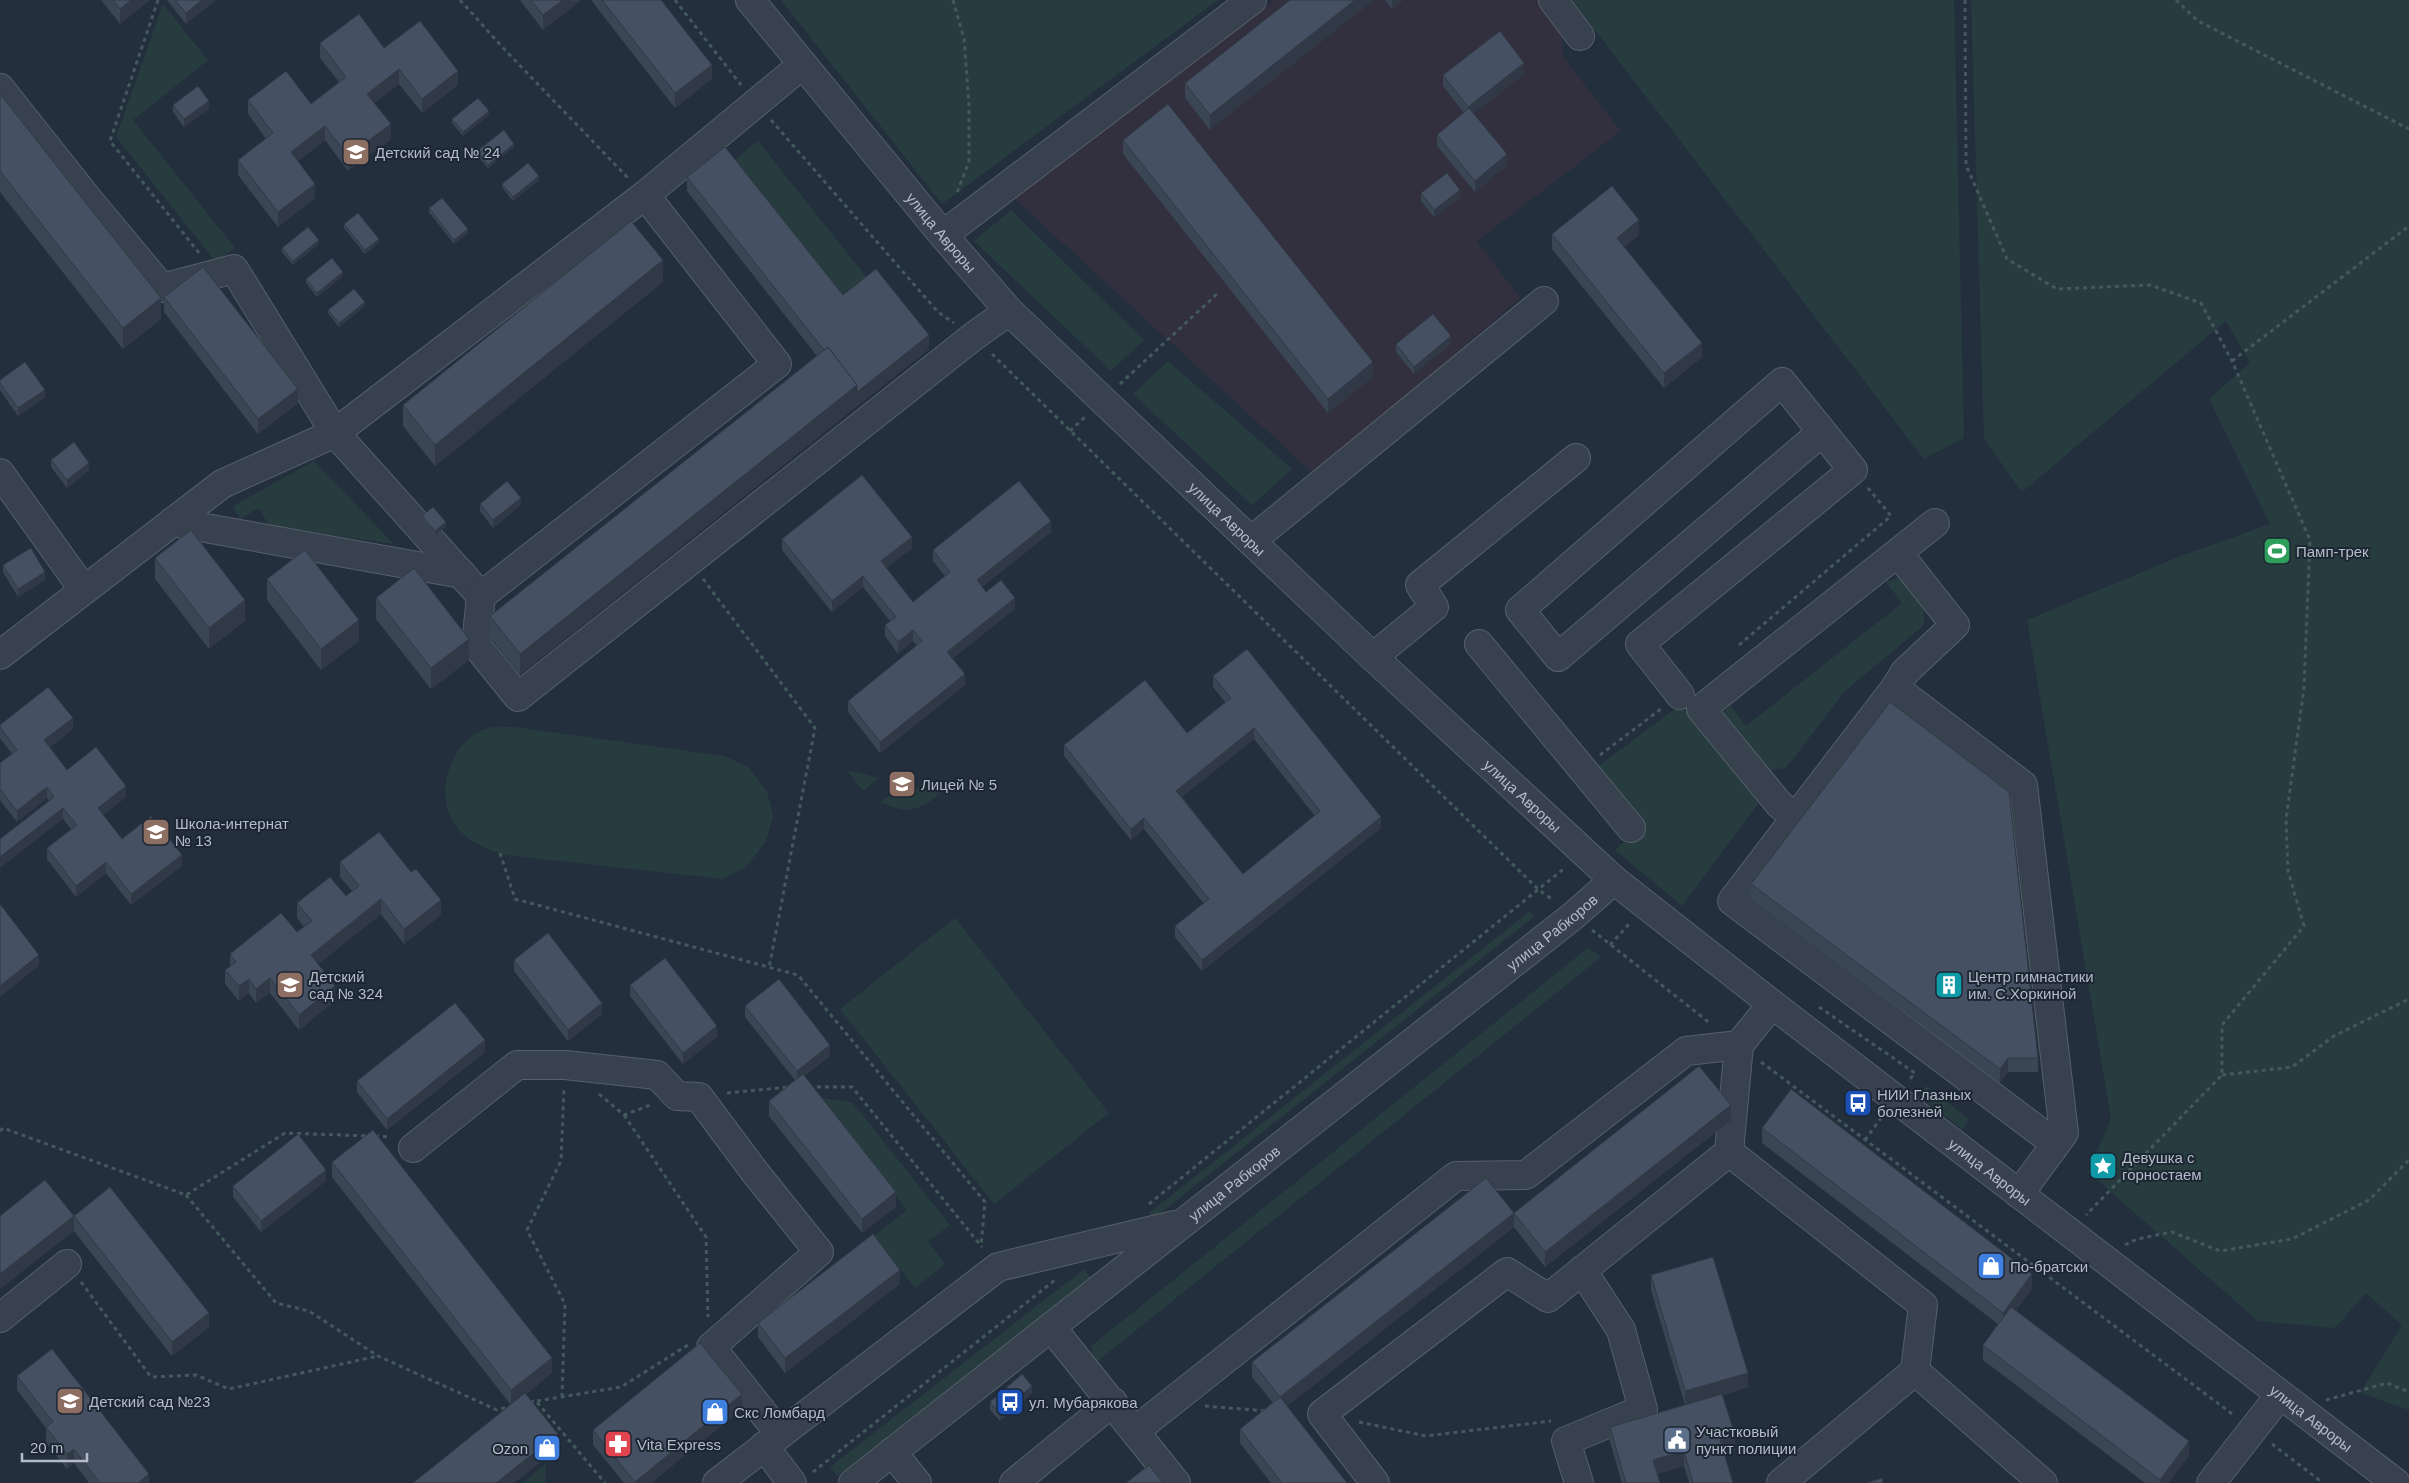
<svg xmlns="http://www.w3.org/2000/svg" width="2409" height="1483" viewBox="0 0 2409 1483" font-family="Arial,sans-serif">
<style>
.medical{fill:#32303f}
.green{fill:#263c3f}
.lines{fill:none;stroke-linecap:round;stroke-linejoin:round}
.minor-casing{stroke:#565f6c;stroke-width:30}
.path{stroke:#44595c;stroke-width:3;stroke-dasharray:4 4;stroke-linecap:butt}
.minor{stroke:#38414e;stroke-width:28}
.wall{fill:#3b4654;fill-rule:evenodd}
.shaded-wall{fill:#303945}
.building{fill:#455162;stroke:#303945;fill-rule:evenodd}
.labels{text-anchor:middle;dominant-baseline:central;stroke-width:4;stroke-linejoin:round;paint-order:stroke}
.poi-label{font-size:15px;fill:#b4bcc9;stroke:#1d2633;text-anchor:start}
.street-label{font-size:15px;fill:#b4bcc9;stroke:#1d2633}
</style>
<rect width="100%" height="100%" fill="#242f3e"/>
<path class="medical" d="M1275,0H1550L1562,16L1563,57L1621,131L1477,241L1520,298L1316,476L1015,199Z"/>
<path class="green" d="M781,0H1218L942,204Z
M1572,0H1954L1964,438L1924,459Z
M1971,0H2409V1410L2360,1393L2402,1325L2366,1293L2335,1328L2258,1321L2088,1172L2111,1119L2027,620L2178,557L2270,524L2209,399L2250,363L2226,321L2022,492L1984,439Z
M163,4L208,60L133,120L235,248L216,262L116,137Z
M758,141L868,279L842,299L733,161Z
M1011,210L1144,340L1111,371L974,241Z
M1168,361L1292,469L1252,505L1133,394Z
M314,461L394,544L269,526L259,508L240,519L233,506Z
M1899,577C1911,592 1929,606 1923,626L1844,692L1786,768L1767,770L1723,717L1724,712L1730,705L1746,726L1902,603L1886,582Z
M1680,705L1755,795L1758,804L1682,906L1615,850L1638,828L1592,771Z
M515,727L724,756L747,766L767,791L773,816L766,841L746,867L723,879L504,855C487,849 472,843 460,831C431,800 448,740 488,728C496,726 507,727 515,727Z
M847,770L879,778L863,791Z
M904,785L941,792C920,812 906,814 880,802Z
M1530,911L1534,917L1153,1219L1149,1213Z
M955,918L1109,1113L994,1204L840,1009Z
M1588,948L1601,957L1094,1364L1091,1346Z
M1926,1086L1969,1119L1962,1129L1919,1096Z
M818,1097L853,1103L950,1225L928,1242L945,1264L915,1288L874,1236L907,1210Z
M1084,1269L1091,1278L837,1476L830,1467Z
M546,1464L545,1483H522Z"/>
<g class="lines">
<defs>
<g id="minor">
<path id="s1" d="M750,0L943,235L1009,311L1373,657L1614,880L1772,1004L2396,1483"/>
<path d="M1553,0L1580,36"/>
<path d="M0,88L88,199L162,288L234,269L335,433L481,596L476,645L518,697L974,336L1009,311"/>
<path d="M943,235L1252,0"/>
<path d="M0,473L84,590"/>
<path d="M172,522L462,574"/>
<path d="M1251,541L1544,301"/>
<path d="M481,596L777,364L645,195"/>
<path d="M1479,644L1631,828"/>
<path d="M0,655L222,484L335,433L645,195L802,65"/>
<path d="M1373,657L1434,607L1420,585L1576,458"/>
<path d="M1895,688L1905,672L1955,625L1898,553"/>
<path d="M1680,695L1640,644L1853,470L1782,382L1520,610L1558,657L1822,432"/>
<path d="M1796,818L1779,804L1701,709L1935,523"/>
<path d="M413,1148L517,1065H565L657,1075L677,1096L699,1097L754,1171L819,1252L711,1347L780,1434"/>
<path d="M1729,1152L1923,1305L1915,1371L1781,1483"/>
<path d="M2019,1194L2064,1133L2023,785L1895,688L1732,901L2056,1144"/>
<path d="M0,1318L67,1264"/>
<path d="M1051,1327L1176,1483"/>
<path d="M1915,1371L2043,1483"/>
<path d="M1135,1431L1456,1176L1526,1175L1686,1051L1739,1045"/>
<path d="M764,1446L792,1483"/>
<path d="M892,1452L917,1483"/>
<path d="M717,1483L998,1267L1174,1225"/>
<path id="s2" d="M853,1483L1573,916L1614,880"/>
<path d="M1014,1483L1113,1402"/>
<path d="M1375,1483L1322,1414L1507,1272L1548,1298L1729,1152L1739,1045L1772,1004"/>
<path d="M1579,1483L1566,1441L1643,1409L1621,1330L1582,1270"/>
<path d="M2211,1483L2280,1395"/>
</g>
</defs>
<use href="#minor" class="minor-casing"/>
<path class="path" d="M158,0L110,141L199,253
M460,0L505,50L628,178
M675,0L741,85
M953,0L964,39L969,105V161L957,193
M1965,0L1966,165L2007,259L2057,289L2150,285L2201,303L2232,361L2310,540L2304,688L2286,819L2288,871L2304,926L2222,1025V1075L2086,1215
M2176,0L2198,21L2409,129
M771,120L938,312L954,323
M992,354L1539,890L1553,900
M2232,361L2409,226
M1120,384L1217,294
M1070,431L1086,416
M703,579L815,728L769,968
M1739,645L1891,516L1868,488
M1600,755L1661,709
M500,853L515,899L798,975L985,1202L981,1246
M1592,930L1711,1024
M1610,945L1630,923
M1819,1007L1915,1073L1910,1079
M1761,1062L2235,1416
M2222,1075L2292,1067L2334,1036L2409,999
M809,1087H852L982,1247
M727,1093L790,1087
M599,1094L624,1115L653,1104
M624,1115L706,1237L708,1317
M0,1131L3,1128L186,1195L285,1133L369,1136
M375,1136L391,1137
M1865,1140L1881,1118
M186,1195L276,1303L309,1311L378,1356L497,1410L511,1406
M1149,1204L1566,867
M2125,1245L2137,1239L2172,1232L2220,1251L2292,1239L2369,1200L2409,1160
M81,1282L151,1377L196,1375L229,1389L378,1356
M562,1397L565,1304L527,1230L561,1161L564,1088
M2326,1400L2387,1383L2409,1392
M537,1401L621,1387L688,1345
M530,1402L536,1401L605,1483
M1205,1406L1267,1411
M1359,1422L1426,1436L1551,1421
M2272,1444L2323,1483
M813,1472L1055,1280"/>
<use href="#minor" class="minor"/>
</g>
<path class="wall" d="M101,0H150L120,24Z
M167,0H216L186,24Z
M520,0H580V1L543,30Z
M591,0H661L712,79L675,108Z
M1290,0L1210,130L1185,98V83Z
M1385,0H1403L1392,9Z
M320,43L384,48L458,85L422,113L399,84L374,103L391,139L348,171L325,140L298,161L315,198L278,227L238,175V160L266,139L248,114V100L311,104L339,82L320,58Z
M1524,74L1473,114L1507,165L1475,192L1437,146V135L1464,113L1443,86V75Z
M0,94L161,319L123,349L0,192Z
M173,105L209,109L184,127L173,112Z
M489,115L463,136L452,123V119Z
M1123,140L1373,377L1328,413L1123,154Z
M514,147L488,168L477,155V151Z
M687,177L843,295L929,349L520,675L490,637V616L817,356L687,191Z
M539,180L513,201L502,187V184Z
M1421,193L1460,197L1434,217L1421,201Z
M429,208L468,233L454,244L429,212Z
M344,224L379,243L365,254L344,228Z
M1552,234L1639,235L1624,247L1702,357L1664,388L1552,249Z
M319,244L293,265L282,252V248Z
M343,276L317,297L306,283V279Z
M663,282L435,466L403,426V405Z
M164,297L298,403L258,434L164,312Z
M365,306L339,327L328,313V310Z
M1396,344H1451L1414,374L1396,352Z
M0,380L45,397L18,416L0,390Z
M51,460L89,470L67,488L51,467Z
M480,504L521,505L493,528L480,511Z
M422,516L446,526L435,535L422,519Z
M1051,532L982,587L986,592L1015,609L953,658L965,685L880,753L848,712V701L917,646L913,641L898,654L885,636V625L890,621L863,587L832,612L782,550V539L912,548L886,568L913,602L945,576L933,561V550Z
M155,558L245,621L209,649L155,579Z
M3,565L45,580L18,597L3,572Z
M267,579L359,641L321,670L267,600Z
M376,598L469,660L431,689L376,619Z
M1213,676L1381,828L1202,971L1175,937V926L1204,904L1144,829L1131,840L1064,756V745L1187,733L1225,702L1213,687ZM1254,739L1315,816L1243,874L1182,797Z
M0,725L73,729L50,747L67,770L126,797L103,815L122,839L182,866L131,905L106,873L76,897L47,859V848L71,829L63,819L47,798L17,822L0,800V763L12,754L0,738Z
M340,862L441,915L404,944L381,914L318,964L335,1001L299,1030L270,993L256,1003L249,993L239,1001L225,984V970L230,966V954L297,932L304,927L297,918V903L346,896L352,891L340,877Z
M1751,884L2038,1058V1072H2008L2000,1083L1751,899Z
M514,960L602,1014L568,1041L514,971Z
M630,985L717,1037L683,1064L630,996Z
M745,1006L830,1056L804,1076L896,1207L862,1233L769,1116V1101L795,1080L745,1017Z
M485,1052L387,1130L357,1092V1081Z
M1731,1120L1545,1267L1514,1227L1287,1406L1347,1483H1271L1240,1443V1429L1273,1403L1252,1377V1362L1514,1213Z
M1762,1128L2032,1289L2016,1310L2189,1456L2168,1483H2145L1983,1360V1345L1998,1324L1762,1143Z
M332,1162L552,1373L526,1394L558,1448L514,1483H413L511,1405L332,1177Z
M326,1181L261,1232L233,1197V1186Z
M74,1216L209,1327L172,1356L74,1231Z
M1651,1275L1748,1387L1723,1395L1735,1450L1724,1453L1733,1483H1689L1684,1466L1657,1474L1660,1483H1622L1610,1442V1427L1685,1405L1651,1290Z
M900,1284L785,1373L758,1337V1323Z
M17,1376L149,1483H89L74,1463L67,1469L46,1442V1428L17,1390Z
M1032,1393L1000,1421L990,1410V1402Z
M742,1409L651,1483H624L593,1445V1430Z"/>
<path class="shaded-wall" d="M131,0H150L120,24V9Z
M202,0H216L186,24V13Z
M563,0L580,1L543,30V15Z
M1355,0H1374L1210,130V115Z
M1392,0H1403L1392,9Z
M1524,63V74L1468,118V107Z
M712,65V79L675,108V93Z
M399,69V84L367,108V94Z
M458,71V85L422,113V99Z
M209,101V109L184,127V119Z
M489,111V115L463,136V132Z
M391,124V139L348,171V156Z
M325,126V140L291,166V152Z
M514,144V147L488,168V165Z
M1507,154V165L1475,192V181Z
M539,176V180L513,201V197Z
M315,184V198L278,227V212Z
M1460,190V197L1434,217V210Z
M1639,220V235L1617,253V238Z
M468,229V233L454,244V240Z
M379,239V243L365,254V250Z
M319,240V244L293,265V261Z
M663,260V282L435,466V445Z
M343,272V276L317,297V293Z
M161,298V319L123,349V328Z
M365,302V306L339,327V323Z
M929,335V349L520,675V654L857,385Z
M1451,336V344L1414,374V367Z
M1702,343V357L1664,388V373Z
M1373,362V377L1328,413V399Z
M298,389V403L258,434V419Z
M45,390V397L18,416V408Z
M89,463V470L67,488V480Z
M521,498V505L493,528V520Z
M1051,521V532L977,591V580Z
M446,522V526L435,535V531Z
M912,537V548L881,572V561Z
M45,572V580L18,597V589Z
M863,576V587L832,612V601Z
M1015,598V609L947,663V652Z
M245,600V621L209,649V628Z
M359,620V641L321,670V649Z
M913,630V641L898,654V642Z
M469,639V660L431,689V668Z
M965,674V685L880,753V742Z
M73,718V729L44,751V740Z
M1254,728V739L1176,802V791Z
M126,786V797L98,819V808Z
M47,787V798L17,822V811Z
M63,808V819L0,868V857Z
M1381,817V828L1202,971V960Z
M1144,818V829L1131,840V829Z
M182,855V866L131,905V894Z
M106,862V873L76,897V886Z
M381,899V914L311,970V955Z
M441,900V915L404,944V929Z
M39,955V966L0,997V986Z
M270,978V993L256,1003V989Z
M249,979V993L239,1001V986Z
M335,986V1001L299,1030V1015Z
M602,1003V1014L568,1041V1030Z
M717,1026V1037L683,1064V1053Z
M485,1040V1052L387,1130V1119Z
M830,1045V1056L797,1082V1071Z
M2008,1058V1072L2000,1083V1069Z
M1731,1105V1120L1545,1267V1252Z
M326,1170V1181L261,1232V1221Z
M896,1192V1207L862,1233V1219Z
M1514,1213V1227L1280,1412V1397Z
M74,1216V1231L0,1289V1274Z
M900,1270V1284L785,1373V1358Z
M2032,1274V1289L2003,1327V1313Z
M209,1313V1327L172,1356V1342Z
M552,1358V1373L511,1405V1390Z
M1748,1373V1387L1685,1406V1391Z
M1032,1386V1393L1000,1421V1414Z
M742,1394V1409L651,1483H635V1482Z
M558,1434V1448L514,1483H496Z
M1735,1435V1450L1720,1454V1440Z
M2189,1441V1456L2168,1483H2160V1480Z
M74,1449V1463L67,1469V1454Z
M1684,1451V1466L1653,1475V1460Z
M149,1474V1483H138Z"/>
<path class="building" d="M113,0H131L120,9Z
M175,0H202L186,13Z
M531,0H563L543,15Z
M602,0H661L712,65L675,93Z
M1290,0H1355L1210,115L1185,83Z
M359,14L384,48L420,21L458,71L422,99L399,69L367,94L391,124L348,156L325,126L291,152L315,184L278,212L238,160L273,133L248,100L286,71L311,104L346,77L320,43Z
M1500,31L1524,63L1468,107L1443,75Z
M198,86L209,101L184,119L173,105Z
M0,94L161,298L123,328L0,171Z
M478,98L489,111L463,132L452,119Z
M1168,104L1373,362L1328,399L1123,140Z
M1469,108L1507,154L1475,181L1437,135Z
M504,130L514,144L488,165L477,151Z
M725,147L843,295L876,269L929,335L857,392V385L828,347L824,350L687,177Z
M528,163L539,176L513,197L502,184Z
M1447,173L1460,190L1434,210L1421,193Z
M1612,186L1639,220L1617,238L1702,343L1664,373L1552,234Z
M442,198L468,229L454,240L429,208Z
M358,213L379,239L365,250L344,224Z
M631,221L663,260L435,445L403,405Z
M308,227L319,240L293,261L282,248Z
M332,258L343,272L317,293L306,279Z
M203,267L298,389L258,419L164,297Z
M354,289L365,302L339,323L328,310Z
M1433,314L1451,336L1414,367L1396,344Z
M828,347L857,385L520,654L490,616Z
M25,362L45,390L18,408L0,383V380Z
M74,442L89,463L67,480L51,460Z
M862,475L912,537L881,561L913,602L950,572L933,550L1019,481L1051,521L977,580L986,592L1001,580L1015,598L947,652L965,674L880,742L848,701L922,641L913,630L898,642L885,625L896,617L863,576L832,601L782,539Z
M507,481L521,498L493,520L480,504Z
M433,507L446,522L435,531L422,516Z
M191,530L245,600L209,628L155,558Z
M31,548L45,572L18,589L3,565Z
M305,550L359,620L321,649L267,579Z
M414,568L469,639L431,668L376,598Z
M1247,649L1381,817L1202,960L1175,926L1209,899L1144,818L1131,829L1064,745L1145,680L1187,733L1231,698L1213,676ZM1254,728L1320,811L1243,874L1176,791Z
M48,687L73,718L44,740L67,770L96,747L126,786L98,808L122,839L151,816L182,855L131,894L106,862L76,886L47,848L77,825L63,808L0,857V839L54,797L47,787L17,811L0,789V763L17,750L0,727V725Z
M1890,702L2009,792L2038,1058H2008L2000,1069L1751,884Z
M379,832L411,872L416,869L441,900L404,929L381,899L311,955L335,986L299,1015L270,978L256,989L249,979L239,986L225,970L236,962L230,954L281,913L297,932L312,921L297,903L330,877L346,896L359,886L340,862Z
M0,904L39,955L0,986Z
M548,933L602,1003L568,1030L514,960Z
M665,958L717,1026L683,1053L630,985Z
M779,979L830,1045L797,1071L745,1006Z
M455,1003L485,1040L387,1119L357,1081Z
M1699,1066L1731,1105L1545,1252L1514,1213L1280,1397L1347,1483H1282L1240,1429L1280,1397L1252,1362L1486,1178L1514,1213Z
M803,1074L896,1192L862,1219L769,1101Z
M1791,1089L2032,1274L2003,1313L1762,1128Z
M373,1130L552,1358L511,1390L332,1162Z
M298,1134L326,1170L261,1221L233,1186Z
M45,1180L74,1216L0,1274V1216Z
M110,1187L209,1313L172,1342L74,1216Z
M873,1234L900,1270L785,1358L758,1323Z
M1713,1257L1748,1373L1685,1391L1651,1275Z
M2011,1307L2189,1441L2160,1480L1983,1345Z
M700,1343L742,1394L635,1482L593,1430Z
M52,1349L149,1474L138,1483H100L74,1449L67,1454L46,1427L53,1422L17,1376Z
M1022,1374L1032,1386L1000,1414L990,1402Z
M525,1393L558,1434L496,1483H413Z
M1722,1394L1735,1435L1720,1440L1733,1483H1693L1684,1451L1653,1460L1660,1483H1626L1610,1427Z
M1149,1465L1163,1483H1126Z
M1882,1478L1883,1483H1866Z"/>
<defs>
<symbol id="school-square" viewBox="-11 -11 22 22"><rect x="-9" y="-9" width="18" height="18" rx="4" fill="#8d6e63" stroke="#1d2633"/><path d="M0-5L7-2L0 1L-7-2ZM-4 1L0 2.5L4 1V4Q0 6-4 4Z" fill="#fff"/></symbol>
<symbol id="stadium-square" viewBox="-11 -11 22 22"><rect x="-9" y="-9" width="18" height="18" rx="4" fill="#2e9e5b" stroke="#1d2633"/><path d="M0-5a6.5 5 0 1 0 0 10a6.5 5 0 1 0 0-10ZM-3.5-1.8h7v3.6h-7Z" fill="#fff"/></symbol>
<symbol id="building-square" viewBox="-11 -11 22 22"><rect x="-9" y="-9" width="18" height="18" rx="4" fill="#0f9aa8" stroke="#1d2633"/><path d="M-4-6H4V6H1V3H-1V6H-4ZM-2.5-4.3h1.7v1.8h-1.7ZM.8-4.3h1.7v1.8H.8ZM-2.5-1h1.7V.8h-1.7ZM.8-1h1.7V.8H.8Z" fill="#fff"/></symbol>
<symbol id="bus-square" viewBox="-11 -11 22 22"><rect x="-9" y="-9" width="18" height="18" rx="4" fill="#1a4fb4" stroke="#1d2633"/><path d="M-5-6H5V4H4V6H2V4H-2V6H-4V4H-5ZM-3.5-4V0h7V-4ZM-3.5 1.2v1.5H-2V1.2ZM2 1.2v1.5H3.5V1.2Z" fill="#fff"/></symbol>
<symbol id="sight-square" viewBox="-11 -11 22 22"><rect x="-9" y="-9" width="18" height="18" rx="4" fill="#0f9aa8" stroke="#1d2633"/><path d="M0-6L1.8-2.2L6-1.7L2.9 1.2L3.7 5.4L0 3.3L-3.7 5.4L-2.9 1.2L-6-1.7L-1.8-2.2Z" fill="#fff"/></symbol>
<symbol id="shop-square" viewBox="-11 -11 22 22"><rect x="-9" y="-9" width="18" height="18" rx="4" fill="#3f7fe0" stroke="#1d2633"/><path d="M-5-2.5h2.3a2.7 3.5 0 0 1 5.4 0H5L5.5 6h-11ZM-1.5-2.5h3a1.5 2.3 0 0 0-3 0Z" fill="#fff"/></symbol>
<symbol id="civic-square" viewBox="-11 -11 22 22"><rect x="-9" y="-9" width="18" height="18" rx="4" fill="#5c6f8a" stroke="#1d2633"/><path d="M-.6-6.5H3V-4.5H.6V-3L4-1V1h2V6H-6V1h2V-1L-.6-3ZM-1.2 2.5V6h2.4V2.5Z" fill="#fff"/></symbol>
<symbol id="pharmacy-square" viewBox="-11 -11 22 22"><rect x="-9" y="-9" width="18" height="18" rx="4" fill="#e0444e" stroke="#1d2633"/><path d="M-2-6h4v4h4v4h-4v4h-4v-4h-4v-4h4Z" fill="#fff"/></symbol>
</defs>
<g fill-rule="evenodd">
<use href="#school-square" x="340" y="136" width="32" height="32"/>
<use href="#stadium-square" x="2261" y="535" width="32" height="32"/>
<use href="#school-square" x="886" y="768" width="32" height="32"/>
<use href="#school-square" x="140" y="816" width="32" height="32"/>
<use href="#school-square" x="274" y="969" width="32" height="32"/>
<use href="#building-square" x="1933" y="969" width="32" height="32"/>
<use href="#bus-square" x="1842" y="1087" width="32" height="32"/>
<use href="#sight-square" x="2087" y="1150" width="32" height="32"/>
<use href="#shop-square" x="1975" y="1250" width="32" height="32"/>
<use href="#school-square" x="54" y="1385" width="32" height="32"/>
<use href="#bus-square" x="994" y="1386" width="32" height="32"/>
<use href="#shop-square" x="699" y="1396" width="32" height="32"/>
<use href="#civic-square" x="1661" y="1424" width="32" height="32"/>
<use href="#pharmacy-square" x="602" y="1428" width="32" height="32"/>
<use href="#shop-square" x="531" y="1432" width="32" height="32"/>
</g>
<g class="labels">
<g class="poi-label">
<text x="375" y="152">Детский сад № 24</text>
<text x="2296" y="551">Памп-трек</text>
<text x="921" y="784">Лицей № 5</text>
<text x="175" y="823">Школа-интернат<tspan x="175" dy="17">№ 13</tspan></text>
<text x="309" y="976">Детский<tspan x="309" dy="17">сад № 324</tspan></text>
<text x="1968" y="976">Центр гимнастики<tspan x="1968" dy="17">им. С.Хоркиной</tspan></text>
<text x="1877" y="1094">НИИ Глазных<tspan x="1877" dy="17">болезней</tspan></text>
<text x="2122" y="1157">Девушка с<tspan x="2122" dy="17">горностаем</tspan></text>
<text x="2010" y="1266">По-братски</text>
<text x="89" y="1401">Детский сад №23</text>
<text x="1029" y="1402">ул. Мубарякова</text>
<text x="734" y="1412">Скс Ломбард</text>
<text x="1696" y="1431">Участковый<tspan x="1696" dy="17">пункт полиции</tspan></text>
<text x="637" y="1444">Vita Express</text>
<text x="528" y="1448" text-anchor="end">Ozon</text>
</g>
<g class="street-label">
<text stroke="none"><textPath href="#s1" startOffset="301">улица Авроры</textPath></text>
<text stroke="none"><textPath href="#s1" startOffset="706">улица Авроры</textPath></text>
<text stroke="none"><textPath href="#s1" startOffset="1111">улица Авроры</textPath></text>
<text stroke="none"><textPath href="#s2" startOffset="890">улица Рабкоров</textPath></text>
<text stroke="none"><textPath href="#s1" startOffset="1711">улица Авроры</textPath></text>
<text stroke="none"><textPath href="#s2" startOffset="485">улица Рабкоров</textPath></text>
<text stroke="none"><textPath href="#s1" startOffset="2116">улица Авроры</textPath></text>
</g>
</g>
<path d="M22 1453v8h65v-8" fill="none" stroke="#b4bcc9" stroke-width="2.5"/>
<text x="30" y="1453" font-size="15" fill="#b4bcc9" stroke="#1d2633" stroke-width="4" paint-order="stroke">20 m</text>
</svg>
